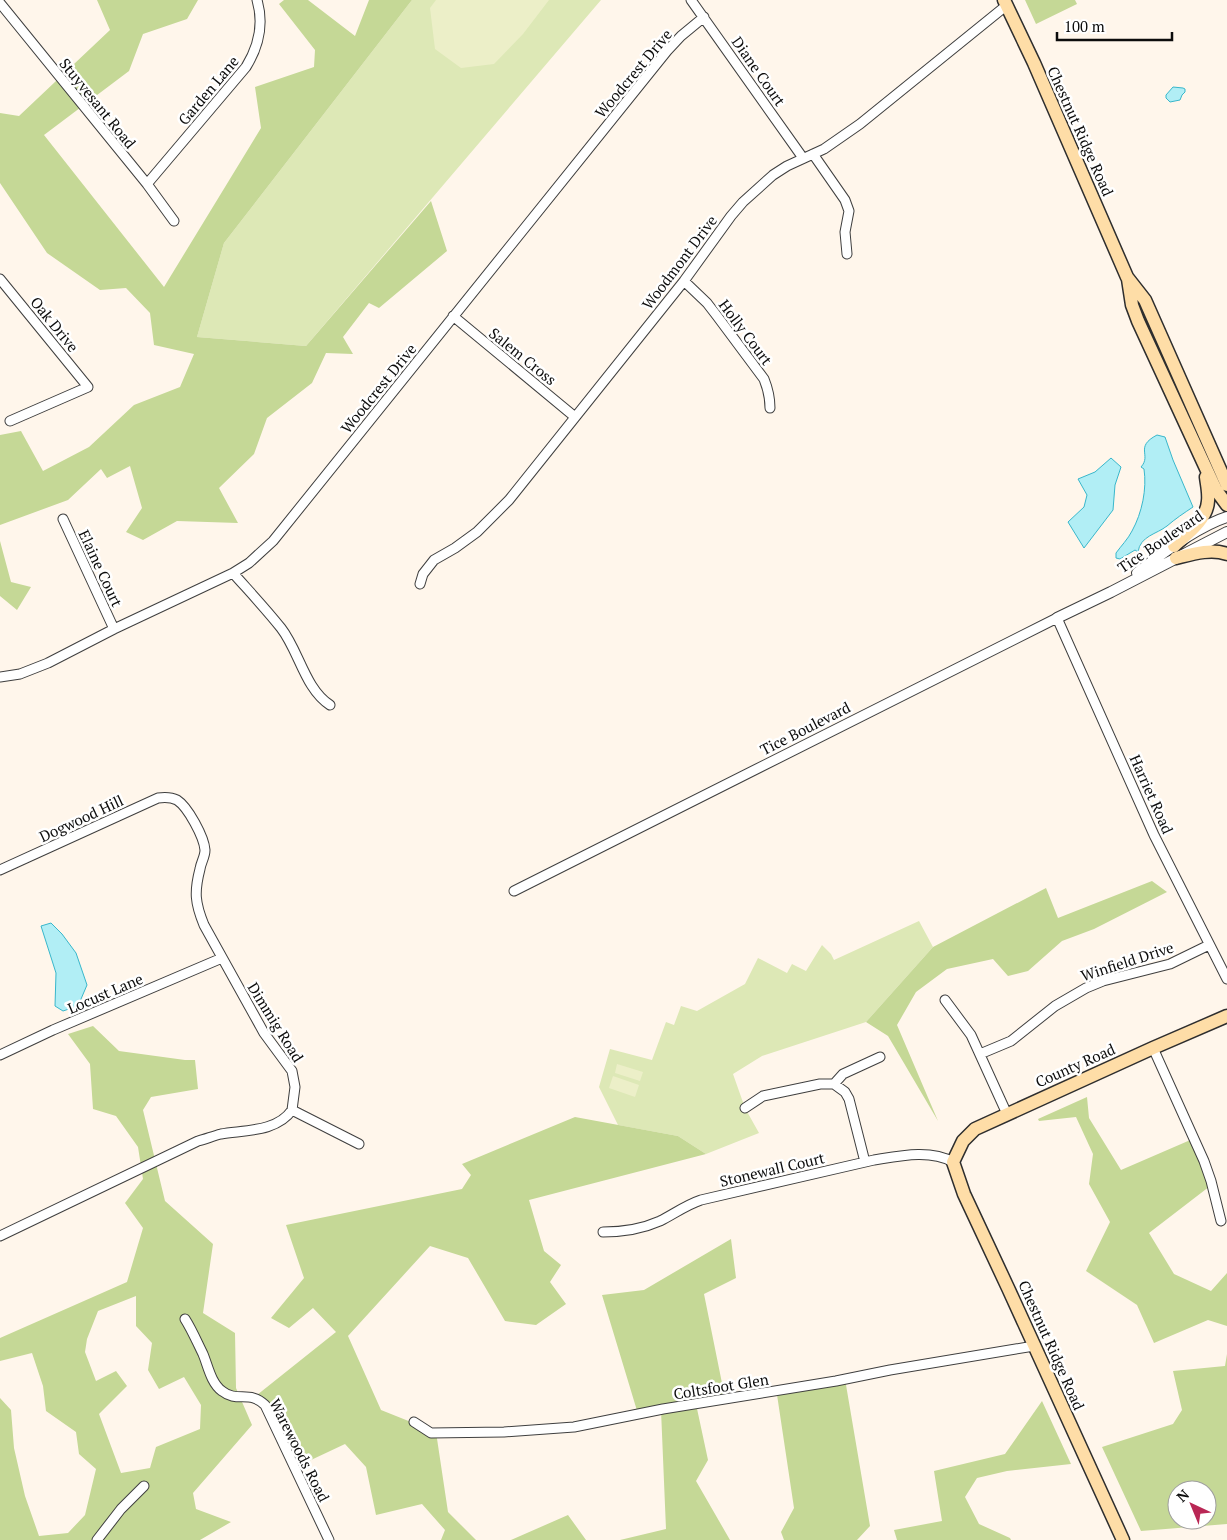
<svg xmlns="http://www.w3.org/2000/svg" width="1227" height="1540" viewBox="0 0 1227 1540" font-family="'PT Serif',serif">
<style>
.green{fill:#dde8b6}
.forest{fill:#c5d896;fill-rule:evenodd}
.pitch{fill:#ecefc8}
.water{fill:#b1eef5;stroke:#39b7cb}
.lines{fill:none;stroke-linecap:round;stroke-linejoin:round}
.minor-casing{stroke:#3f3f3f;stroke-width:11}
.tertiary-casing{stroke:#3f3f3f;stroke-width:12}
.secondary-casing{stroke:#2e2e2e;stroke-width:15}
.minor{stroke:#fff;stroke-width:9}
.tertiary{stroke:#fff;stroke-width:10}
.secondary{stroke:#fedda7;stroke-width:12}
.labels{text-anchor:middle;dominant-baseline:central;stroke-width:5;stroke-linejoin:round;paint-order:stroke}
.street-label{font-size:15px;fill:#0c0c0c;stroke:#fff}
</style>
<rect width="100%" height="100%" fill="#fff6eb"/>
<path class="green" d="M412,0H601L306,346L197,337L224,243Z
M919,921L933,947L866,1022L762,1056L733,1074L745,1108L759,1133L706,1154L678,1136L618,1125L599,1087L610,1049L652,1060L666,1022L674,1025L681,1006L697,1011L745,984L758,958L787,973L792,964L806,971L822,945L831,954L834,960Z"/>
<path class="forest" d="M97,0H198L187,19L143,34L129,71L44,135L164,287L261,128L255,87L314,67L315,50L279,4L284,0H308L355,36L369,0H412L224,243L197,337L306,346L431,201L447,251L379,308L369,303L343,337L353,354L326,353L312,383L267,418L254,454L219,488L238,523L177,521L143,540L126,532L142,508L130,466L107,478L101,469L68,500L0,525V435L21,431L43,471L89,447L134,405L180,387L194,354L154,345L150,313L126,288L100,290L47,253L0,183V113L19,116L110,30Z
M1025,0H1075L1077,4L1036,24Z
M0,541L11,582L31,587L17,610L0,596Z
M1152,881L1167,892L1094,929L1062,941L1028,971L1008,976L993,959L947,969L916,992L897,1025L938,1121L888,1036L866,1022L933,947L1046,888L1058,918Z
M93,1026L119,1051L185,1060H195L198,1089L151,1097L143,1110L165,1201L213,1244L203,1313L235,1333L236,1388L252,1425L193,1493L196,1509L231,1522L200,1540H0V1398L11,1410L14,1448L25,1496L39,1536L68,1533L85,1515L96,1469L79,1454L76,1432L46,1411L43,1386L32,1353L0,1361V1338L127,1282L143,1228L125,1203L143,1179L138,1147L116,1116L93,1109L90,1064L68,1034ZM136,1296V1326L152,1343L148,1370L159,1389L184,1377L201,1405L200,1429L156,1447L150,1468L121,1473L99,1414L127,1386L116,1371L96,1381L85,1352L87,1339L98,1311Z
M1087,1097L1089,1118L1121,1170L1195,1138L1214,1183L1149,1233L1174,1274L1211,1291L1227,1273V1326L1208,1320L1154,1343L1137,1305L1086,1271L1110,1222L1089,1184L1093,1154L1076,1117L1039,1121L1038,1119Z
M575,1117L678,1136L706,1154L529,1200L544,1251L561,1265L550,1282L566,1304L536,1325L505,1321L468,1258L430,1246L348,1336L381,1410L436,1432L448,1512L476,1540H441L445,1530L422,1504L376,1515L366,1467L345,1444L294,1468L257,1395L336,1332L313,1308L289,1328L271,1318L304,1278L286,1225L462,1189L471,1175L462,1164Z
M731,1239L736,1278L704,1294L725,1398L696,1404L708,1460L696,1481L730,1540H620L666,1529L661,1410L638,1414L602,1295L644,1290Z
M1227,1354V1524L1141,1531L1102,1447L1173,1424L1182,1410L1173,1371L1225,1366ZM1177,1490H1207V1520H1177Z
M845,1379L870,1526L857,1540H784L781,1532L794,1508L776,1388Z
M1042,1401L1071,1464L1007,1471L977,1478L965,1497L979,1524L1010,1538L1011,1540H897L894,1530L942,1521L934,1471L1005,1454Z
M568,1515L586,1540H511Z"/>
<path class="pitch" d="M436,0H549L523,34L494,64L461,68L435,49L430,8Z
M617,1064L643,1072L640,1081L615,1073Z
M613,1076L639,1085L635,1097L609,1088Z"/>
<path class="water" d="M1173,87L1183,88L1185,89V92L1182,95L1180,100L1170,102L1166,98V95Z
M1157,435L1165,437L1173,460L1193,507C1184,513 1175,519 1167,526C1157,534 1140,536 1138,552L1135,550L1120,559L1116,558V553C1121,546 1128,539 1132,531C1142,513 1147,489 1144,469L1141,467C1152,455 1134,447 1157,435Z
M1111,458L1121,467L1115,485L1113,510L1084,548L1068,522L1084,507L1087,495L1078,479L1095,472Z
M51,923L62,934L76,953L87,985L78,1006L63,1011L55,1006L56,973L41,926Z"/>
<g class="lines">
<defs>
<path id="minor" d="M691,0L803,158
M0,3L147,184L174,221
M813,154L845,200L849,211L845,232L847,254
M147,184L246,67C259,46 264,24 257,0
M0,279L88,387L10,421
M684,281L707,303L717,316L764,379C768,389 770,397 770,408
M453,316L575,417
M63,519L114,629
M233,573C249,591 266,609 281,628C299,651 305,689 330,705
M420,584L423,574L434,560L455,548L477,532L509,500L684,281L731,216L743,202L773,175L787,166L824,149L860,124L1007,5
M0,677L20,674L48,663L114,629L233,573L249,563L273,541L667,51L681,36L704,17
M0,870L158,798C165,797 171,797 177,800C188,807 204,837 205,850C205,857 201,862 200,869C194,892 195,903 204,925L264,1033L292,1071L295,1087L292,1110C277,1132 244,1130 221,1134C213,1136 206,1139 198,1141L0,1236
M514,891L1057,618L1154,835L1227,979
M945,1000L971,1035L1007,1114
M1153,1048L1204,1161L1211,1181L1221,1221
M980,1054L1011,1041L1055,1006L1086,988L1103,981L1170,964L1209,945
M0,1055L53,1030L222,958
M834,1084L845,1092L849,1099L865,1162
M745,1108L763,1096L820,1084H834L843,1074L880,1057
M292,1110L359,1144
M603,1232C622,1232 642,1229 660,1221C674,1214 686,1205 701,1200L874,1160C899,1156 930,1149 953,1162
M185,1319C192,1330 197,1342 203,1354C208,1366 211,1383 222,1391C237,1403 250,1390 265,1405L329,1540
M414,1422L431,1433L504,1432L574,1427L663,1409L836,1381L890,1370L1034,1346
M97,1540L121,1509L144,1486"/>
<path id="tertiary" d="M1137,573C1161,554 1198,526 1227,517
M1057,618L1111,592L1227,532"/>
<path id="secondary" d="M1004,0L1034,63L1127,277L1145,300L1227,485
M1128,279L1132,305L1138,321L1216,490L1227,505
M1174,546C1187,534 1207,520 1208,501C1209,493 1207,485 1206,477
M1176,558C1192,554 1211,548 1227,554
M1123,1540L1008,1288L964,1194L953,1162L963,1141L975,1129L1153,1048L1227,1016"/>
</defs>
<use href="#minor" class="minor-casing"/>
<use href="#tertiary" class="tertiary-casing"/>
<use href="#secondary" class="secondary-casing"/>
<use href="#minor" class="minor"/>
<use href="#tertiary" class="tertiary"/>
<use href="#secondary" class="secondary"/>
</g>
<g class="labels">
<g class="street-label">
<text transform="translate(759 71) rotate(55)">Diane Court</text>
<text transform="translate(633 73) rotate(-50)">Woodcrest Drive</text>
<text transform="translate(208 90) rotate(-50)">Garden Lane</text>
<text transform="translate(98 103) rotate(51)">Stuyvesant Road</text>
<text transform="translate(1081 131) rotate(66)">Chestnut Ridge Road</text>
<text transform="translate(679 262) rotate(-53)">Woodmont Drive</text>
<text transform="translate(55 324) rotate(51)">Oak Drive</text>
<text transform="translate(746 332) rotate(53)">Holly Court</text>
<text transform="translate(523 356) rotate(39)">Salem Cross</text>
<text transform="translate(378 388) rotate(-51)">Woodcrest Drive</text>
<text transform="translate(1160 541) rotate(-34)">Tice Boulevard</text>
<text transform="translate(101 568) rotate(65)">Elaine Court</text>
<text transform="translate(805 728) rotate(-27)">Tice Boulevard</text>
<text transform="translate(1152 794) rotate(66)">Harriet Road</text>
<text transform="translate(81 818) rotate(-25)">Dogwood Hill</text>
<text transform="translate(1127 961) rotate(-18)">Winfield Drive</text>
<text transform="translate(105 993) rotate(-23)">Locust Lane</text>
<text transform="translate(276 1022) rotate(58)">Dimmig Road</text>
<text transform="translate(1075 1065) rotate(-24)">County Road</text>
<text transform="translate(772 1169) rotate(-13)">Stonewall Court</text>
<text transform="translate(1052 1345) rotate(66)">Chestnut Ridge Road</text>
<text transform="translate(721 1386) rotate(-9)">Coltsfoot Glen</text>
<text transform="translate(300 1450) rotate(63)">Warewoods Road</text>
</g>
</g>
<g transform="translate(1192 1505) rotate(316)"><circle r="24" fill="#ffffff" stroke="#9e9e9e"/>
<path d="M0-4L9 19L0 12L-9 19Z" fill="#b92755"/>
<text y="-8" font-size="14" font-weight="bold" text-anchor="middle" fill="#0c0c0c">N</text>
</g>
<path d="M1057 32v8h115v-8" fill="none" stroke="#0c0c0c" stroke-width="2.5"/>
<text x="1064" y="32" font-size="15" fill="#0c0c0c" stroke="#ffffff" stroke-width="4" paint-order="stroke">100 m</text>
</svg>
